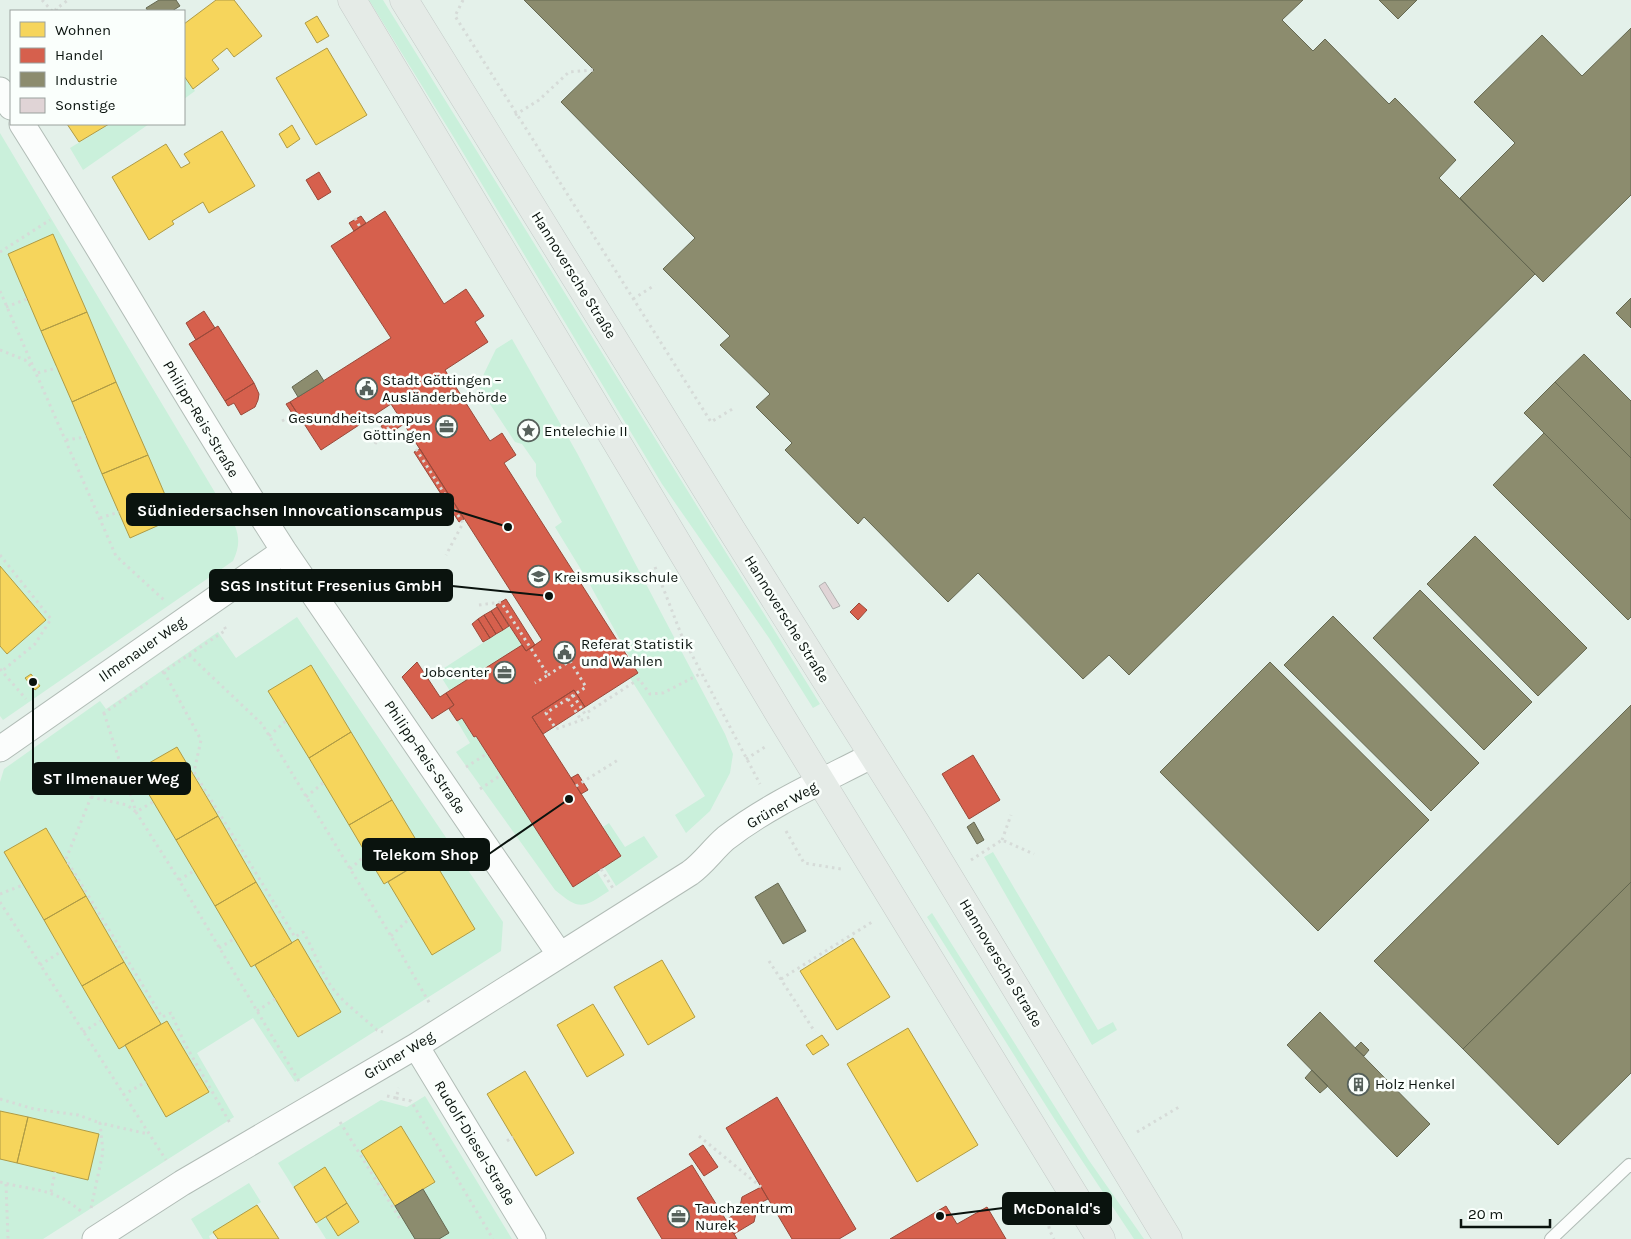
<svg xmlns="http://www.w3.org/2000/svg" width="1631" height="1239" viewBox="0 0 1631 1239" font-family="Karla,sans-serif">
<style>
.green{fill:#caf0db}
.homes{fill:#f6d55c;stroke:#af9b45}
.shops{fill:#d6604d;stroke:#99493a}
.industry{fill:#8c8c6e;stroke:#656851}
.building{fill:#e0d4d6;stroke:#b2b2b1}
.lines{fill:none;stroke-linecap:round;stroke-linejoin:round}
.service-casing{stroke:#b1bcb6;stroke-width:14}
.minor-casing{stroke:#b1bcb6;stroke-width:27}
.primary-casing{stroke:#c4cbc8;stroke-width:29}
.path{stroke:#d6dbd8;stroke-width:3;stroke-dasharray:2.5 4;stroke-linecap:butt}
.service{stroke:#fbfdfc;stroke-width:12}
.minor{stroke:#fbfdfc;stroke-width:25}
.primary{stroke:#e5ebe7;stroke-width:28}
.labels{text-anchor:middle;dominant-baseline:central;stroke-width:5;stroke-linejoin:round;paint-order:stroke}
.street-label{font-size:15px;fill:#0a130e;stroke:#fafffc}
.poi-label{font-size:15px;fill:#0a130e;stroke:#fafffc;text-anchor:start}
.leader{fill:none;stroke:#0a130e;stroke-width:2}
.callout-dot{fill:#0a130e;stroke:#fafffc;stroke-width:2}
.callout{fill:#0a130e;stroke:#0a130e;stroke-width:2}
.callout-label{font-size:16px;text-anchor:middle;font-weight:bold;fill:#fff}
</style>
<rect width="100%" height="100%" fill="#e4f1ea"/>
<path class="green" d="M369,0H383L820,704L813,708L769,638L662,484L456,141Z
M184,76L195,91L184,99Z
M109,124H149L83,170L70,148Z
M0,133L235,526C240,539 239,548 233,561L3,720L0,716Z
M512,339L577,453L725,734L733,754L730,773L710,811L686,833L675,815L705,796L630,678L638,673L588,581L555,527L562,522L536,476V464L522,444L515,442L478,386L496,349Z
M297,617L503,922L501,951L295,1082L253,1018L197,1053L234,1117L43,1239H0V782L4,769L100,701L106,709L218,632L236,658Z
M509,626L522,645L450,691L438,672Z
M462,718L474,737L476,736L573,887L597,872L609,891C583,908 580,911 555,890L456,752L470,743L457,721Z
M609,823L625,847L644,836L658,857L616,886L604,867L621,856L603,827Z
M993,852L1098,1030L1113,1022L1117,1030L1092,1045L984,857Z
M932,913L1088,1159L1144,1239H1134L1055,1120L927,917Z
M425,1096L512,1239H326L278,1163L381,1100L407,1107Z
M249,1183L261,1202L209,1236L210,1239H203L191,1219Z"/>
<path class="homes" d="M216,0H234L262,36L234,57L227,48L212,60L219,69L193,89L184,76V24Z
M317,16L329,36L317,43L305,23Z
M327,48L367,115L316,145L276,78Z
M67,124H109L79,142Z
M292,125L300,139L287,148L279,134Z
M222,131L255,186L209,213L203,202L172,221L174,224L149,240L112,177L166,144L181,168L190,163L184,154Z
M53,234L87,312L41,331L8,254Z
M87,312L116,382L72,402L41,331Z
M116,382L148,455L102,474L72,402Z
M148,455L175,518L130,538L102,474Z
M0,566L46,620L7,654L0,646Z
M311,665L351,732L309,758L268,691Z
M31,674L40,686L35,690L25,678Z
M351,732L392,800L349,825L309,758Z
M177,747L218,816L176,840L135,771Z
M392,800L427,858L384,884L349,825Z
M218,816L256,882L215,906L176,840Z
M46,828L86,896L44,920L4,852Z
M431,856L475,929L432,955L388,882Z
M256,882L292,943L251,967L215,906Z
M86,896L124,962L82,986L44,920Z
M853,938L890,997L837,1030L800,971Z
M298,939L341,1012L298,1037L255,965Z
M662,960L695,1017L648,1045L614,987Z
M124,962L161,1024L119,1049L82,986Z
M593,1004L624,1055L587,1077L557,1025Z
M167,1021L209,1092L166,1117L125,1045Z
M908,1028L978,1145L917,1182L847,1064Z
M822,1035L829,1045L813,1055L806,1045Z
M525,1071L574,1153L536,1176L487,1094Z
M0,1111L28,1117L17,1163L0,1159Z
M28,1117L99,1134L88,1180L17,1163Z
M401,1126L435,1182L395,1206L361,1151Z
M325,1167L347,1203L316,1223L294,1187Z
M347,1203L359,1222L338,1236L326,1217Z
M257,1205L279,1239H218L213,1232Z"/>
<path class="shops" d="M319,172L331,192L318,200L306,180Z
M385,211L444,304L466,289L484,316L475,322L488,342L445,370L490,441L502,433L516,455L504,463L638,673L585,707L574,690L532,717L621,856L573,887L476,736L474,737L462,718L457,721L449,709L454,705L446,693L522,645L526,651L542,640L391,404L321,450L290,402L391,338L331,246Z
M361,216L366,223L354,231L349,223Z
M204,311L215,328L196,340L186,323Z
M218,326L254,383L225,401L189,344Z
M254,383L259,394L258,400L255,407L241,415L234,403L228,406L225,401Z
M290,402L303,422L299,424L286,404Z
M398,415L404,424L387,435L381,426Z
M420,449L464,519L459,522L414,452Z
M506,599L535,645L526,651L496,605Z
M859,603L867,610L858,620L850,612Z
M497,607L509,626L503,630L491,611Z
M491,611L503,630L496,634L484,615Z
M484,615L496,634L490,638L478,619Z
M478,619L490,638L483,642L472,624Z
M417,662L440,697L446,693L454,705L432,719L402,677Z
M574,690L585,707L543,734L532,717Z
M973,755L1000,800L969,819L942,774Z
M578,774L588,790L581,794L571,778Z
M777,1097L856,1229L839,1239H792L726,1128Z
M703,1145L718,1167L704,1176L689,1154Z
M692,1165L726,1220L737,1239H662L637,1198Z
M761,1187L768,1199L758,1204L754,1222L734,1234L726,1220L739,1211L742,1197Z
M946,1206L957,1224L987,1207L1006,1239H890Z"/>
<path class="industry" d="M159,0H176L180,6L172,11H148L146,8Z
M524,0H1303L1282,20L1313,51L1325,39L1389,104L1395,98L1456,160L1439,178L1535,274L1129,675L1109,655L1083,679L978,573L948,602L864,517L858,524L785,450L792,443L756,407L770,394L720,345L730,336L663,269L695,238L561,102L594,70Z
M1379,0H1417L1398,19Z
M1631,28V195L1543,282L1460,198L1515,143L1474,102L1542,35L1582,76Z
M1631,298V328L1616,313Z
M1584,354L1631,401V458L1555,382Z
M317,370L324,381L298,397L292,387Z
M1555,382L1631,458V520L1524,413Z
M1544,433L1631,520V617L1628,620L1493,485Z
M1475,536L1587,648L1538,696L1427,584Z
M1420,590L1532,702L1484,750L1373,638Z
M1333,616L1479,763L1431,811L1284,665Z
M1270,662L1429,820L1318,931L1160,772Z
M1631,705V882L1463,1049L1374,961Z
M974,822L984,840L977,844L967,827Z
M1631,882V1073L1558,1145L1463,1049Z
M778,883L806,931L783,944L755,897Z
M1320,1012L1430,1124L1397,1157L1287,1045Z
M1361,1042L1369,1050L1364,1056L1355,1048Z
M1312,1070L1328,1086L1320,1093L1305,1078Z
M423,1189L449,1233L439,1239H415L395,1206Z"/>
<path class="building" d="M825,582L840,606L833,609L819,586Z"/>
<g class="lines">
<defs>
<path id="service" d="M1551,1239L1629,1165L1631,1166"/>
<path id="minor" d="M0,90L11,107
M22,124C111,265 193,410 284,551L560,955
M0,749L284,551
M416,1046L533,1239
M95,1239L182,1183L416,1046L690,873C704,863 713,849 726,838C770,804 823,781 873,755"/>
<path id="primary" d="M352,0L780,715L1101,1239
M404,0L731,529L917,825L1168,1239"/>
</defs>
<use href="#service" class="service-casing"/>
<use href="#minor" class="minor-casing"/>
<use href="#primary" class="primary-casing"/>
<path class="path" d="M42,0L52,11
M463,0L455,16L711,422L734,408
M57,11L56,9L68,0
M515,115L539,100L569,72L594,70
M355,218L360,227
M0,252L50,220
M0,291L116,556L164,600
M633,299L655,285
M6,307L27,299
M0,350L25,360L37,373L57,368
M282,421L293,415
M66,440L86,437
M375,444L384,431L401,419
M416,449L463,523L446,555
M100,518L119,512
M0,555L51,619L35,644L2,671
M655,567L681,634L760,784
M479,605L501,602L548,675L535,683
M189,655L262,724L391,936L430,1004
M0,669L26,699
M164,672L201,740L194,772L295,937L303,932C315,951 320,972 334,990C346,1005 363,1017 377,1030L383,1032
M162,673L226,630L224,626
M548,675L570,661L586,687L546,713L556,729L590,717
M573,695L585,714L639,679L650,694L663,693L702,673
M568,699L581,720
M103,712L104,713L149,682
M104,713L136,812L179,880L300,1083
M269,736L286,721
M746,759L765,747
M466,767L488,753
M576,786L618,760
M480,789L501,775
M87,791L91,797L66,859L162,1017L171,1013L185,1044L230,1123
M91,797L127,805L136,812L153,802
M306,797L323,783
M786,831L804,863L841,869
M1002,840L1011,815
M971,860L1002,840L1034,854
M350,869L367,854
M601,869L614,890
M179,880L194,871
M0,894L23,885
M0,902L166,1160
M391,936L410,918
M219,948L234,939
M769,961L815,1032
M40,965L62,951
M781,979L872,922
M257,1011L275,999
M83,1032L102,1020
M123,1095L146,1082
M387,1096L396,1098L399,1088
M396,1098L411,1101L493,1239
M0,1099L34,1109L78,1115L100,1123
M340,1122L400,1219
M1137,1132L1179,1107
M699,1136L761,1187
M507,1141L513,1137
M0,1182C35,1191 55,1188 83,1213
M6,1184L8,1239
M51,1192L55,1172
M1042,1201L1050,1231L1054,1239
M91,1208L103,1152L100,1123L148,1134"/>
<use href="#service" class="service"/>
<use href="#minor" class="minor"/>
<use href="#primary" class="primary"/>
</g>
<defs>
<symbol id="civic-ring" viewBox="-11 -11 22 22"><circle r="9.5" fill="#fafffc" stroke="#56615b" stroke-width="1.5"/><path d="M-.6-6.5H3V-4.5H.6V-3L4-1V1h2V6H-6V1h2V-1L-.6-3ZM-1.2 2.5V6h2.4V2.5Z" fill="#56615b"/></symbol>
<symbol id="office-ring" viewBox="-11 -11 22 22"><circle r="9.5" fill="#fafffc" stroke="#56615b" stroke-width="1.5"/><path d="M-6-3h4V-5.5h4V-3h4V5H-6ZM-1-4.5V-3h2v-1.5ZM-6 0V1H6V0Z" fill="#56615b"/></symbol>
<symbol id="sight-ring" viewBox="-11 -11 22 22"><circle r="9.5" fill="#fafffc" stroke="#56615b" stroke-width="1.5"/><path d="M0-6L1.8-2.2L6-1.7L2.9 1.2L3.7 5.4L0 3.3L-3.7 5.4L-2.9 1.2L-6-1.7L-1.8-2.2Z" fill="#56615b"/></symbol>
<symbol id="university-ring" viewBox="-11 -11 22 22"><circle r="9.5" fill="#fafffc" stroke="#56615b" stroke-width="1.5"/><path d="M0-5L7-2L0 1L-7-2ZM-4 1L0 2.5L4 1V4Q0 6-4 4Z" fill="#56615b"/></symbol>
<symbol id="building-ring" viewBox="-11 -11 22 22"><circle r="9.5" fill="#fafffc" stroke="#56615b" stroke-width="1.5"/><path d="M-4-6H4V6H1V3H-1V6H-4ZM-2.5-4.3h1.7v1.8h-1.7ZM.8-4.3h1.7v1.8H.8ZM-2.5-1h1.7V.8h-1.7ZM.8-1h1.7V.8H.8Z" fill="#56615b"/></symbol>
</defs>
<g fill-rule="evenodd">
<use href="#civic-ring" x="354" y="376" width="25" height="25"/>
<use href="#office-ring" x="434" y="414" width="25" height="25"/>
<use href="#sight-ring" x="516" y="418" width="25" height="25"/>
<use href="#university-ring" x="526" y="564" width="25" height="25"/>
<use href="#civic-ring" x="552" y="640" width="25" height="25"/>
<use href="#office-ring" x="492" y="660" width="25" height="25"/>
<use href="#building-ring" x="1346" y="1072" width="25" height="25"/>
<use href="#office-ring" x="666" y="1204" width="25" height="25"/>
</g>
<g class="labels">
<g class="street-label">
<text transform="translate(574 275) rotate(58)">Hannoversche Straße</text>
<text transform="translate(201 419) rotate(59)">Philipp-Reis-Straße</text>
<text transform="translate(787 619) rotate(58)">Hannoversche Straße</text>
<text transform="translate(142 649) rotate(-35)">Ilmenauer Weg</text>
<text transform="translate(425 757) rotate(56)">Philipp-Reis-Straße</text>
<text transform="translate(782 805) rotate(-30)">Grüner Weg</text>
<text transform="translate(1001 963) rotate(59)">Hannoversche Straße</text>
<text transform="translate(399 1055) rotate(-31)">Grüner Weg</text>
<text transform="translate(475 1143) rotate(59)">Rudolf-Diesel-Straße</text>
</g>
<g class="poi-label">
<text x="382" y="380">Stadt Göttingen –<tspan x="382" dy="17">Ausländerbehörde</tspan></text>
<text x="431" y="418" text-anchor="end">Gesundheitscampus<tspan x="431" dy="17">Göttingen</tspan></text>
<text x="544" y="431">Entelechie II</text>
<text x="554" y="577">Kreismusikschule</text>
<text x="581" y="644">Referat Statistik<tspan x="581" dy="17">und Wahlen</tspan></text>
<text x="489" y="672" text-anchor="end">Jobcenter</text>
<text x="1375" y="1084">Holz Henkel</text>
<text x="695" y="1208">Tauchzentrum<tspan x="695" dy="17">Nurek</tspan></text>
</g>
</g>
<path class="leader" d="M508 527L453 510M549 596L452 586M33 682L33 779M569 799L489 854M940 1216L1003 1208"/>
<g class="callout-dot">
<circle cx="508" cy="527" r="5"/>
<circle cx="549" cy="596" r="5"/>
<circle cx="33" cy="682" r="5"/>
<circle cx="569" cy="799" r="5"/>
<circle cx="940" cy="1216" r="5"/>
</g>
<g class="callout">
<rect x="127" y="494" width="326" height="31" rx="5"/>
<rect x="210" y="570" width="242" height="31" rx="5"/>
<rect x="33" y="763" width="157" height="31" rx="5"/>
<rect x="363" y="839" width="126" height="31" rx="5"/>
<rect x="1003" y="1193" width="108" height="31" rx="5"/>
</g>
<g class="callout-label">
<text x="290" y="516">Südniedersachsen Innovcationscampus</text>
<text x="331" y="591">SGS Institut Fresenius GmbH</text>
<text x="111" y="784">ST Ilmenauer Weg</text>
<text x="426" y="860">Telekom Shop</text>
<text x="1057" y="1214">McDonald's</text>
</g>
<rect x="10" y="10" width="175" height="115" fill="#fafffc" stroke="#9aa19d"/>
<rect x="20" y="22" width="25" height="15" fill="#f6d55c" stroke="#9aa19d"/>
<text x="55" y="35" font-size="15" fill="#0a130e">Wohnen</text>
<rect x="20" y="48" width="25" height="15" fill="#d6604d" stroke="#9aa19d"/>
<text x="55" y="60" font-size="15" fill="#0a130e">Handel</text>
<rect x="20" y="72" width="25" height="15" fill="#8c8c6e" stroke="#9aa19d"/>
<text x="55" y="85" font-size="15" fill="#0a130e">Industrie</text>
<rect x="20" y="98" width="25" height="15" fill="#e0d4d6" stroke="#9aa19d"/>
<text x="55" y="110" font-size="15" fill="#0a130e">Sonstige</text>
<path d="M1461 1219v8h89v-8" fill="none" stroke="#0a130e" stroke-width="2.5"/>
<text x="1468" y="1219" font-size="15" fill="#0a130e" stroke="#fafffc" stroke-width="4" paint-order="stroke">20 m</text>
</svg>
